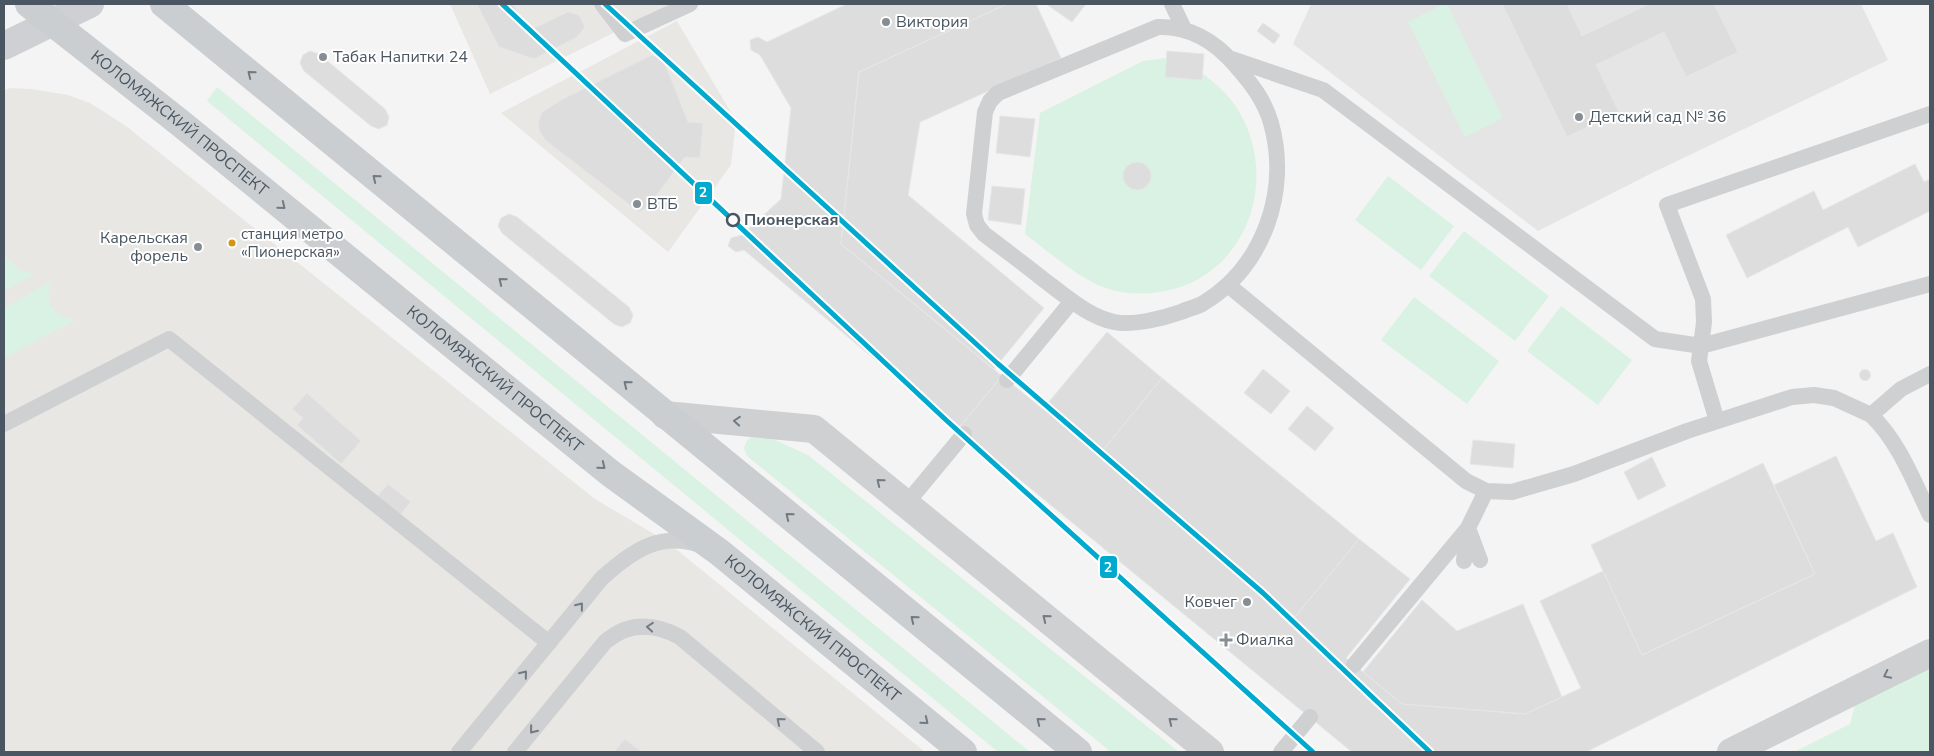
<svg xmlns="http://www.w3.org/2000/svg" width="1934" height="756" viewBox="0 0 1934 756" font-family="'Nunito Sans',sans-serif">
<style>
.commercial{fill:#e8e7e3}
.education{fill:#e6e5e6}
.green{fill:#d9f2e3}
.building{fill:#ddddde;stroke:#e5e6e7}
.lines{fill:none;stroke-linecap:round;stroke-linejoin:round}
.lane{stroke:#ced0d2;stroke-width:16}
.street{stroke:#ced0d2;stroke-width:28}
.secondary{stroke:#ced0d4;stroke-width:28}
.primary{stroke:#caced1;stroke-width:28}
.metro-1-casing{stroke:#fff;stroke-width:9}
.metro-1{stroke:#00a9ce;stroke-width:5}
.oneway{stroke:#707a83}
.oneway2{stroke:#727b83}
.poi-dot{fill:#868d94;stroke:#fff;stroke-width:2}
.stop-dot{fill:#fff;stroke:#4a5661;stroke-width:2.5}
.bus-dot{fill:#d49613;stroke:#fff;stroke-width:2}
.labels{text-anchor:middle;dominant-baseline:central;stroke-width:4;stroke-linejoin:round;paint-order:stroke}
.bus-label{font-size:15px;fill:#4a5661;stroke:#fff;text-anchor:start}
.poi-label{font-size:16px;fill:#4a5661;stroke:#fff;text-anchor:start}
.street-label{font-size:16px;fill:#4a5661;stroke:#fff}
.stop-label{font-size:16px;font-weight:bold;fill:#4a5661;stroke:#fff;text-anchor:start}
.line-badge{stroke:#fff;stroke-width:2}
.badge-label{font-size:14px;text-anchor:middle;font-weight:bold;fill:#fff}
</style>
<rect width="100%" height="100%" fill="#f4f4f4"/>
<path class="commercial" d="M450,4H672L490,94Z
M677,21L736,121L731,165L668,252L501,113Z
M10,88L31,89L68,95L90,103L126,126L595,499L666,541L925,752H4V90Z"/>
<path class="education" d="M1311,4H1861L1888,60L1652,173L1538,231L1293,44Z"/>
<path class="green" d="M1444,4H1447L1503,118L1465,137L1408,22Z
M1166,58L1165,77L1201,80L1202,73C1215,83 1228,94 1237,108C1282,179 1246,280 1159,292C1140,295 1121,294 1103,287C1080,279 1045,249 1025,234L1040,113L1143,61Z
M217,87L1030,752H998L207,101Z
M1388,176L1454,226L1421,270L1355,220Z
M1464,231L1549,296L1515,341L1429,276Z
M4,255L20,270L35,274L4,291Z
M50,282C45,306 52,314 75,320L4,358V308Z
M1414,297L1499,361L1467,404L1381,340Z
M1561,306L1632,360L1598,405L1527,351Z
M760,433L808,455L1179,752H1111L747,456L744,448C747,439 750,435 760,433Z
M1930,667V752H1794L1850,724L1855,705Z"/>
<path class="building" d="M477,4H513L528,31L568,12L579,15L585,27L577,37L534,59L499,47Z
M847,4H1007L859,72L841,244L1002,376L958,429L744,250L736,252L728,246L731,238L742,235L781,199L791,108L760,55L751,50L750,40L758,37L767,42Z
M1007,4H1036L1061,58L920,122L908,195L1044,308L994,369L841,244L859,72Z
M1046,4H1086L1072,22Z
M1502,4H1567L1582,36L1649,4H1714L1738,52L1686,77L1664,32L1596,65L1619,112L1567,137Z
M1263,23L1280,35L1274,44L1257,31Z
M310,51L319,54L385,109L389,117L387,125L379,129L371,126L304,71L300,63L303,55Z
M1167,51L1204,54L1202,80L1165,77Z
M652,55L660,57L665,64L688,122L703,123L700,158L685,157L647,208L639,212L545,140L539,130L538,123L542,112L561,100Z
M1000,116L1035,119L1030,157L996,153Z
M1123 176a14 14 0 1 1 28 0a14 14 0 1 1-28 0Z
M1915,164L1924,182L1930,179V211L1858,247L1848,227L1747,278L1726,235L1814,191L1823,210Z
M992,186L1025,189L1021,225L988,220Z
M509,214L517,217L629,307L633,315L630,323L622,327L614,324L502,233L498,226L501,218Z
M1107,332L1162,378L1099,455L1295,617L1359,539L1410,579L1346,658L1402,704L1525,714L1581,688L1540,601L1603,571L1642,655L1815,574L1774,485L1836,456L1876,541L1893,533L1917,587L1586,752H1352L958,429L1002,376L1043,409Z
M1263,369L1290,391L1271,414L1244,393Z
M1859.5 375a5.5 5.5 0 1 1 11 0a5.5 5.5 0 1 1-11 0Z
M1162,378L1359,539L1295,617L1099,455Z
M307,393L361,441L341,464L297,425L303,418L292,409Z
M1307,406L1334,428L1315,451L1288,429Z
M1473,440L1515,444L1513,468L1470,464Z
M1652,457L1666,486L1638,500L1624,472Z
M1763,463L1815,574L1642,655L1591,545Z
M388,484L411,502L399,516L376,498Z
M1422,600L1457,631L1523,604L1562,697L1525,714L1402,704L1363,672Z
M625,739L642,752H614Z"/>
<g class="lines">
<path class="lane" d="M602,4L625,34L690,4
M1172,4L1184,29
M1158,27C1190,26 1216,42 1236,66C1251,83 1265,101 1271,123C1290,191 1264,267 1202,304C1196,307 1188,309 1181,312C1164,318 1133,326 1114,322C1087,316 1066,296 1044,280C1024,264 1004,249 984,234L977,225L974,214L985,112L990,101L998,93Z
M1232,59L1323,90L1655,339L1701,346L1699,361L1717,421
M1930,114L1667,205L1703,299L1704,322L1701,346L1930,284
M1228,285L1466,481L1486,491L1512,492L1574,474L1687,431L1792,397L1814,395L1834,398L1871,415
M1930,374L1901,389L1871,415C1899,442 1913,480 1930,515
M1007,380L1072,301
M4,424L169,339L549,643
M906,504L964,434
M1468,528L1480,560
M1464,561L1467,531
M1354,665L1468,528L1486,491
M459,752L602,578C631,552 659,531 700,545
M515,752L605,642C628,622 654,623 680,637L817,752
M1281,752L1310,717"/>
<path class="street" d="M665,415L814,429L1210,752
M1731,752L1930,653"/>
<path class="secondary" d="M4,46L90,4"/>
<g class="primary">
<path id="s1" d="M29,4L179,122L610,473L719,552L963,752"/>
<path d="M164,4L1078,752"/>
</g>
<defs>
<path id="metro-1" d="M502,4L946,420L1313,752
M605,4L997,363L1263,593L1430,752"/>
</defs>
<use href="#metro-1" class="metro-1-casing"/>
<use href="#metro-1" class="metro-1"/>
</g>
<defs><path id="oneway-chevron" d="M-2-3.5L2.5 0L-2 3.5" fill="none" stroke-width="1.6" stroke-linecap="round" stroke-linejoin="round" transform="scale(1.25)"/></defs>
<g class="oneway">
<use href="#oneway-chevron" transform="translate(251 74) rotate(-141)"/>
<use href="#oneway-chevron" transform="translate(376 178) rotate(-141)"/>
<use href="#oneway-chevron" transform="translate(282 206) rotate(39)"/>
<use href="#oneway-chevron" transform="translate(502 281) rotate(-141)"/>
<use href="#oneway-chevron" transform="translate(627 384) rotate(-141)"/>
<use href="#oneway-chevron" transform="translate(602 466) rotate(39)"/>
<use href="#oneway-chevron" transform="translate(789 516) rotate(-141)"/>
<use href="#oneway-chevron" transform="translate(914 619) rotate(-141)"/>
<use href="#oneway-chevron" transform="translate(925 721) rotate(39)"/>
<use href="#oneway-chevron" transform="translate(1040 721) rotate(-141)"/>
</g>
<g class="oneway2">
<use href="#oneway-chevron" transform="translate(737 421) rotate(-175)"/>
<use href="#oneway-chevron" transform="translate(880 482) rotate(-141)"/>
<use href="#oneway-chevron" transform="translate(580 606) rotate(-51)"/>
<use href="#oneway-chevron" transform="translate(1046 618) rotate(-141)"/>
<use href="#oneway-chevron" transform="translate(650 627) rotate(-175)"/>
<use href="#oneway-chevron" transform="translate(524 674) rotate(-51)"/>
<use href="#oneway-chevron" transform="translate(1887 675) rotate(154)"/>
<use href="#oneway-chevron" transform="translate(780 721) rotate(-140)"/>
<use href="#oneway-chevron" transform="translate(1172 721) rotate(-141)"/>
<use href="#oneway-chevron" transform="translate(533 730) rotate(129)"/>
</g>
<g class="poi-dot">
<circle cx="886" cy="22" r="5"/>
<circle cx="323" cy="57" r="5"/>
<circle cx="1579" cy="117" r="5"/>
<circle cx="637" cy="204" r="5"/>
<circle cx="198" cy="247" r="5"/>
<circle cx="1247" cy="602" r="5"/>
<path d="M1223.5 632.5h5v5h5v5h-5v5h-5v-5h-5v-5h5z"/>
</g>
<circle class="stop-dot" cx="733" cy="220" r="6"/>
<circle class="bus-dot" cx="232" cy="243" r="4.5"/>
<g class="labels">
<g class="bus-label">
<text x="241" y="234">станция метро<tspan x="241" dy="18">«Пионерская»</tspan></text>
</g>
<g class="poi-label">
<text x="896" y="22">Виктория</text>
<text x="333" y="57">Табак Напитки 24</text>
<text x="1589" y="117">Детский сад № 36</text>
<text x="647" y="204">ВТБ</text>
<text x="188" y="238" text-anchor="end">Карельская<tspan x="188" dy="18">форель</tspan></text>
<text x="1237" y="602" text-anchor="end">Ковчег</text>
<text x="1236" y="640">Фиалка</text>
</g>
<g class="street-label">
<text stroke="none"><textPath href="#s1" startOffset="192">КОЛОМЯЖСКИЙ ПРОСПЕКТ</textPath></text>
<text stroke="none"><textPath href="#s1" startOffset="598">КОЛОМЯЖСКИЙ ПРОСПЕКТ</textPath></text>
<text stroke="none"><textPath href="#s1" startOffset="1002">КОЛОМЯЖСКИЙ ПРОСПЕКТ</textPath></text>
</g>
<g class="stop-label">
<text x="744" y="220">Пионерская</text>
</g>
</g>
<g class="line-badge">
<rect x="694" y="181" width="19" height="24" rx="5" fill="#00a9ce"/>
<rect x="1099" y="555" width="19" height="24" rx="5" fill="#00a9ce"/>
</g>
<g class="badge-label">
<text x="703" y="197">2</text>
<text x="1108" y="572">2</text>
</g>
<rect width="1934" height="756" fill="none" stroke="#4a5661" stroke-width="10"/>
</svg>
